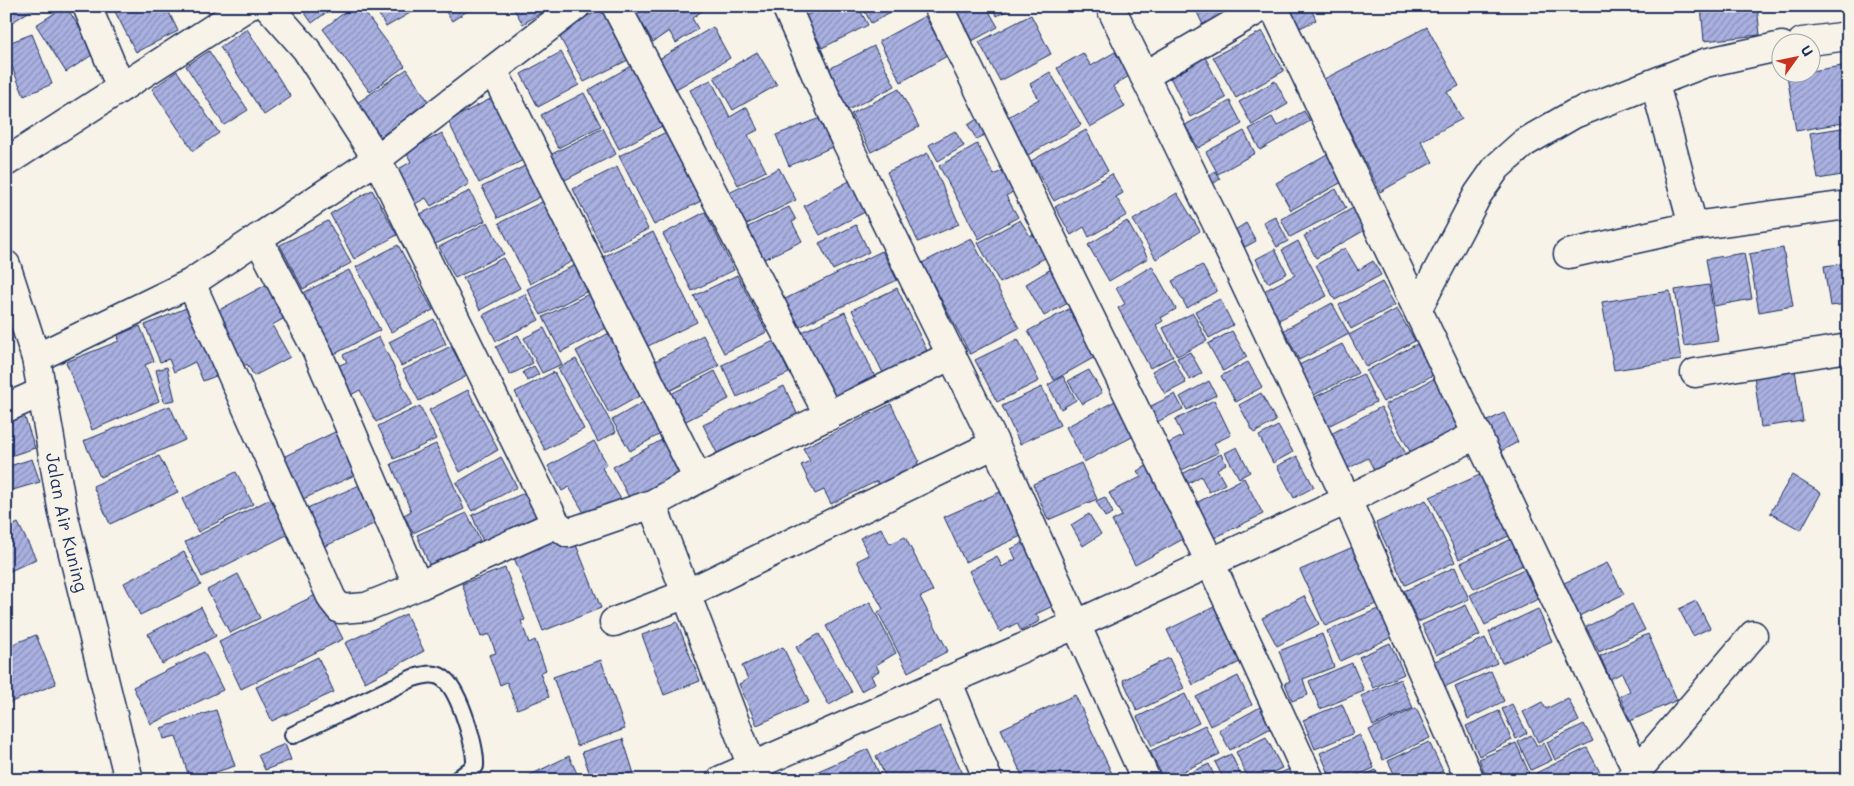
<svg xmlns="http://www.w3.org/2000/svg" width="1854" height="786" viewBox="0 0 1854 786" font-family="Mali,sans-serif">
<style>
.building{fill:url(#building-hatch);stroke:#1b2f5e}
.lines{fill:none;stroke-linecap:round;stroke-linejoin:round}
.service-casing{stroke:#1b2f5e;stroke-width:20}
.minor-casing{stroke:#1b2f5e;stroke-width:31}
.tertiary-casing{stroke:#1b2f5e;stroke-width:31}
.service{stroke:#f7f3e8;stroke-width:16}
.minor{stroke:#f7f3e8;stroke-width:28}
.tertiary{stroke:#f7f3e8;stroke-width:28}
.labels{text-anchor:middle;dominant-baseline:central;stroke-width:5;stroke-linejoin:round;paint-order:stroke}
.street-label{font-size:18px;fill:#1b2f5e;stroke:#f7f3e8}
</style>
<defs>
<pattern id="building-hatch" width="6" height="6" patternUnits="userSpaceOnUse" patternTransform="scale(1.25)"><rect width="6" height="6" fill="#aab0e0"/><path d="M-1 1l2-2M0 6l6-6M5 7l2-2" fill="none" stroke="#8a90b9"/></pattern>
</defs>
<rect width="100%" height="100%" fill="#f7f3e8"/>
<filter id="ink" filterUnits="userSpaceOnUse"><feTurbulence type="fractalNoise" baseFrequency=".02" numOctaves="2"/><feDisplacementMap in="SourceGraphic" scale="10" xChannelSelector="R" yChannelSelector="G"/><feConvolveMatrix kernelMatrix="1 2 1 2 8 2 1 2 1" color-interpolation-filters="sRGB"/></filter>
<g filter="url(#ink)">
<path class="building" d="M6,6H38L6,26Z
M66,6L95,53L66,72L36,25Z
M112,6H166L178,31L136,52Z
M300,6H335L312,23Z
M353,6H360L405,66L370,92L323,29Z
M374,6H422L386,27Z
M442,6H475L452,21Z
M512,6H552L523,24Z
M632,6H699L702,11L692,18L698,29L676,43L669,31L653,42Z
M824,6H858L868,25L822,48L816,36L808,41L801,28L809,23L805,16Z
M862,6H902L871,23Z
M954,6H986L998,27L972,41Z
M991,6H1015L997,16Z
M1194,6H1245L1204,27Z
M1298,6H1310L1316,20L1300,28L1290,10Z
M1701,6H1757L1760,35L1704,41Z
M605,7L632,58L584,82L557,32Z
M1031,15L1051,54L1000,81L979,42Z
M925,16L947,56L901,82L879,41Z
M713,27L730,58L676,89L659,59Z
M1427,27L1459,86L1447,92L1462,119L1421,141L1433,162L1380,192L1324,79Z
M247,29L291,97L264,115L220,47Z
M1262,31L1284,71L1236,98L1213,57Z
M32,34L52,84L24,96L6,53V44Z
M874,46L895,86L846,111L825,71Z
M209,51L248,110L224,125L186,66Z
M561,52L579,85L538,107L521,74Z
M757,52L777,85L733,110L714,77Z
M1115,52L1129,76L1113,86L1125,107L1090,127L1057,68L1083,53L1091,66Z
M1205,57L1226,98L1190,117L1169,75Z
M634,64L666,124L619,149L589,90Z
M1848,65V122L1796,131L1787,75Z
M407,69L430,104L380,137L357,103Z
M177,71L219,133L193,151L152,89Z
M1050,72L1081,125L1028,155L1008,117L1039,99L1030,84Z
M711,80L730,117L747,107L758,130L748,135L766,171L738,185L690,90Z
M1275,81L1288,104L1252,125L1239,102Z
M899,89L919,127L871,152L851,114Z
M584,93L601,126L558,148L541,115Z
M494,97L525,159L479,183L448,121Z
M1230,101L1242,124L1198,148L1185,125Z
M1304,111L1310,121L1260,150L1249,129L1272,117L1277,126Z
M980,117L989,132L977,140L968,125Z
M820,118L832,147L789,166L776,135Z
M1848,127V174L1818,179L1810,133Z
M603,128L616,154L561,182L548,156Z
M1086,130L1108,171L1054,201L1031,161Z
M668,131L703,200L654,225L619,156Z
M955,131L964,146L938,161L929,145Z
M1244,131L1255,153L1218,174L1206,152Z
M442,133L469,184L431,206L426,198L411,206L393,172L411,162L406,152Z
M977,144L994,175L1007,168L1019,188L1006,196L1018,217L979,239L939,166Z
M928,153L959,224L918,242L887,172Z
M1329,153L1344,181L1291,210L1276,183Z
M531,163L546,194L498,218L482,187Z
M617,167L648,229L604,252L573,189Z
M779,168L796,200L741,227L725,195Z
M1215,171L1220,179L1210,186L1205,178Z
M1112,174L1123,193L1116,197L1127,215L1089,237L1084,227L1071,235L1055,207Z
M851,180L867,211L820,235L804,206Z
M1336,189L1346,208L1290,237L1281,219Z
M372,190L397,235L354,259L330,214Z
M470,191L485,221L433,245L418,215Z
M1177,193L1200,231L1156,259L1133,220Z
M546,200L576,259L530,284L499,223Z
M789,207L796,220L792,222L802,241L758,262L742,230Z
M1353,208L1365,230L1316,258L1304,236Z
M705,212L734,270L692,291L663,234Z
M1275,216L1288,241L1277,247L1263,222Z
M1020,220L1030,236L1040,230L1052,254L1000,283L978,243Z
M328,221L351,263L303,289L280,245Z
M1127,221L1148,258L1109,281L1088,245Z
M488,222L504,254L455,278L439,247Z
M1246,223L1256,241L1245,247L1235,230Z
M856,225L869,252L833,270L819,243Z
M653,232L697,322L646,347L603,257Z
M971,238L1019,328L970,354L922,263Z
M1298,241L1327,296L1279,320L1264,291L1295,275L1282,250Z
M398,245L433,310L391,332L356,267Z
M1345,248L1358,270L1373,261L1381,275L1335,300L1316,265Z
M1783,248L1793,306L1759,312L1749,254Z
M1275,249L1287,273L1268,283L1256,259Z
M882,251L897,280L795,329L781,301Z
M1744,253L1752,299L1714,306L1706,259Z
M503,258L520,288L480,310L463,278Z
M1848,263V288H1845L1848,304L1830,306L1824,266Z
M577,264L590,290L541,315L527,289Z
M1202,265L1217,291L1187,308L1172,281Z
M1152,266L1176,309L1161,318L1163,321L1156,325L1173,356L1150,368L1118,308L1125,304L1116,288Z
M1051,269L1070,302L1044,316L1026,284Z
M349,270L380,330L333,355L301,294Z
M737,275L767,332L724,353L694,296Z
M275,280L294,313L272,325L290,357L254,376L247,364L241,368L221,330L227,327L219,310Z
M1382,282L1395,305L1351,329L1339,305Z
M1709,285L1718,341L1684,346L1675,290Z
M897,288L929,355L885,377L852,310Z
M1670,291L1681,360L1614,370L1602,302Z
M593,292L610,326L561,352L543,317Z
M525,294L539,320L496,341L483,315Z
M1220,299L1233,325L1209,338L1195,311Z
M1332,303L1349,334L1299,360L1284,330Z
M191,306L221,374L203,381L195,362L174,372L169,359L160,362L145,325Z
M1069,309L1095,357L1054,380L1028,331Z
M1397,309L1415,341L1366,367L1349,335Z
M845,312L876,379L826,403L795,335Z
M1193,313L1207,341L1177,356L1163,328Z
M434,319L446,344L401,366L389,342Z
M140,326L154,361L145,365L159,401L92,430L66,362L119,341L118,335Z
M544,328L562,364L542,373L524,338Z
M1232,331L1247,357L1223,371L1208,344Z
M611,332L643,394L609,413L576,351Z
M518,335L533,363L510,375L496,347Z
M703,335L719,366L663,394L648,365Z
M379,337L412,404L376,422L360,390L347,397L333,368L347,362L343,355Z
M1018,339L1039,381L997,402L975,360Z
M774,341L789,373L737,397L722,365Z
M1342,344L1358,373L1312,396L1297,366Z
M1417,344L1433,375L1383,402L1366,371Z
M451,346L467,376L419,401L403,370Z
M1190,352L1202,373L1190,380L1177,358Z
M576,359L616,432L598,442L558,368Z
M1174,359L1186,383L1165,394L1152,371Z
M1248,362L1262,387L1236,402L1221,376Z
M534,366L539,374L527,381L523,372Z
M167,367L175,400L164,402L156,370Z
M1089,370L1102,393L1082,404L1068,381Z
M1795,370L1803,421L1761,427L1754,375Z
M715,371L729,399L682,423L667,396Z
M554,372L584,429L545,450L515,392Z
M1363,374L1376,402L1328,426L1315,397Z
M1063,376L1076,400L1061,409L1048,385Z
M1439,376L1466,427L1412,455L1385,405Z
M1209,381L1216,395L1187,410L1180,397Z
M784,386L802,424L722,463L703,425Z
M1042,387L1060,425L1020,444L1002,406Z
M468,390L498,450L460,472L429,410Z
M1261,393L1276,421L1254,433L1239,405Z
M1175,394L1183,409L1151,425L1143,410Z
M647,400L664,432L630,451L612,420Z
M1117,400L1134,436L1084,462L1066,427Z
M1214,400L1231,435L1214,443L1219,452L1180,471L1167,444L1183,436L1175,420Z
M891,404L919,461L917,462L921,470L882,490L877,481L831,504L824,490L815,494L801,465L810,461L803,448Z
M170,406L185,440L100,477L84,441Z
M420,406L436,439L394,459L378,426Z
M1381,407L1407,456L1375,472L1368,458L1347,469L1329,435Z
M23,412L35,448L7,457L9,463H6V417Z
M1504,413L1518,442L1497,453L1483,423Z
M1278,426L1293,452L1273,463L1259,436Z
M337,431L357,474L301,500L281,458Z
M667,437L689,479L634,507L613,467Z
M594,441L607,464L602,468L624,504L590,523L569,487L562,491L548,466Z
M436,444L464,509L413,533L404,515L411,511L391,464Z
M1237,447L1250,472L1239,478L1225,453Z
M1221,454L1226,464L1217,469L1225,484L1209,492L1201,476L1187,484L1182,474Z
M159,456L178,492L110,524L93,486Z
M1297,456L1314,487L1294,498L1277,466Z
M501,457L517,487L472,511L456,483Z
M32,459L40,482L6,492V467Z
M1081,463L1097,499L1048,520L1033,484Z
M1151,464L1187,537L1135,565L1112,521L1122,516L1109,493L1141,477L1137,471Z
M236,472L253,504L198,532L182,499Z
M1482,474L1511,535L1459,559L1430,497Z
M1792,475L1821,493L1801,530L1770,513Z
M1244,478L1263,514L1214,538L1196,503Z
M362,484L378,522L321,548L305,509Z
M527,492L541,526L486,549L472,515Z
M1000,492L1021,536L965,562L944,517Z
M276,496L295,531L202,577L185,542Z
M1105,497L1113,513L1105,517L1096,501Z
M1426,500L1455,562L1405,585L1376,523Z
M467,513L484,549L432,572L417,535Z
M1089,514L1101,534L1083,546L1071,525Z
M18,523L36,559L6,573V529Z
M881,528L890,544L905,537L933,591L920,597L948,651L908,672L878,612L883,609L857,561L869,555L860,538Z
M571,532L601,608L543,631L513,555Z
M1514,538L1527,563L1474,589L1461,563Z
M1029,540L1059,603L1036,614L1040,621L1021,631L1017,623L1000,632L969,571L997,556L1002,567L1016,559L1011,549Z
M1360,544L1385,600L1325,626L1300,570Z
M184,552L201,585L140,615L124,583Z
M1607,563L1624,594L1579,616L1562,584Z
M1455,567L1469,599L1418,622L1404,591Z
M505,568L525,620L521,621L529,643L535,640L546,670L540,673L549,697L517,709L507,682L500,685L489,655L496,653L489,634L481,637L462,584Z
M1524,569L1538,599L1485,625L1470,595Z
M238,574L260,618L230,633L207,590Z
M320,593L343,639L241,689L219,642Z
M1304,596L1319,624L1277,646L1262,618Z
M1696,601L1710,628L1693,636L1679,609Z
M870,602L896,653L876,665L879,671L871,676L875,683L861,691L826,626Z
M1632,604L1645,630L1599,652L1586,627Z
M1218,605L1244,660L1193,685L1167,630Z
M1466,605L1480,635L1436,655L1422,625Z
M201,607L216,636L162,664L148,634Z
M1380,608L1392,637L1340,661L1327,631Z
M1538,609L1552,641L1502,663L1489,632Z
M406,614L424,651L365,682L345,643Z
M677,622L700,681L664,695L642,635Z
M819,634L852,692L829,705L796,647Z
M1322,634L1334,667L1303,679L1308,695L1292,701L1285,683L1290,681L1279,651Z
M1648,634L1677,700L1630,721L1620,696L1630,691L1622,673L1610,679L1600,656Z
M36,635L56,684L6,704V647Z
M1485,638L1497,663L1444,687L1433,662Z
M1390,643L1404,674L1373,688L1359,657Z
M783,647L809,702L757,725L739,684L748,679L742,666Z
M204,652L223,690L151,724L133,687Z
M318,657L334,692L272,721L256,687Z
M1169,658L1184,688L1137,711L1123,680Z
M601,660L625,729L577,746L553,677Z
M1352,663L1364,691L1320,709L1309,681Z
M1491,671L1504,701L1468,719L1455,687Z
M1238,676L1252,705L1210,726L1196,697Z
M1400,679L1413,708L1373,726L1361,696Z
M1185,694L1199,723L1152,746L1137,717Z
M1075,695L1115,780H1024L1001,729Z
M1568,698L1579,721L1538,742L1523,712L1542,702L1546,709Z
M1342,704L1354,733L1315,749L1303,720Z
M1512,704L1527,733L1516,739L1502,709Z
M1262,706L1273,727L1230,750L1219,730Z
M1416,708L1430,738L1383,760L1369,730Z
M216,710L235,766L190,780L176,736L164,739L161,728Z
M1499,711L1512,740L1479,756L1466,726Z
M1584,724L1593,741L1555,760L1547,742Z
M1205,725L1220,754L1164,780L1150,751Z
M940,726L966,780H887L876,756Z
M1360,735L1374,768L1347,780H1332L1320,753Z
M1531,735L1537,746L1544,743L1552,760L1531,770L1518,742Z
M1266,737L1282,768L1256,780H1249L1236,752Z
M623,739L636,780H592L582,752Z
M1429,742L1443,771L1425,780H1397L1388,761Z
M1516,743L1529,773L1514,780H1487L1479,759Z
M285,744L291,760L265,770L258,755Z
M1587,748L1602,776L1596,780H1539L1536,773Z
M868,749L882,780H819L816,772Z
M1231,754L1243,780H1224L1215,762Z
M569,756L580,780H520Z
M1209,764L1216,780H1174Z
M1292,768L1297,780H1264Z
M1376,770L1380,780H1354Z
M1451,772L1455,780H1435Z
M1533,775L1535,780H1522Z"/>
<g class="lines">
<defs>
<path id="service" d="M293,735L413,678C424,675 436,671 445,680C460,693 476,747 475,766L457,780"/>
<path id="minor" d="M87,6L121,88
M616,6L829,416
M786,6L838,125L995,444L1146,780
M938,6L1210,562L1310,780
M1110,6L1216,222L1347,500L1470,780
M1273,6L1637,771L1629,780
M1802,42L1848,36
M493,70L698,479
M1144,76L1264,6
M1655,84L1693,226
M6,162L248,6
M258,238L316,349L418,586
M1568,254L1693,226L1848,205
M191,283L332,599L340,609L366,607L418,586L556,524L377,159L306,49L268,6
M1418,308L1478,194L1497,167L1524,143L1574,114L1705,63L1782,46
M36,358L191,283L377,159L576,6
M1695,373L1848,348
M6,408L42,392
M652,504L757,780
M556,524L568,533L652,504L698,479L952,355
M614,622L686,594L995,444
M947,680L988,780
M1637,771L1753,635
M721,780L1077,624L1347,500L1478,434"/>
<g id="tertiary">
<path id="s1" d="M6,265L36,358L63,513L129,780"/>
</g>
</defs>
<use href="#service" class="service-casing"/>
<use href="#minor" class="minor-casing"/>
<use href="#tertiary" class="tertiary-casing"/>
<use href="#service" class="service"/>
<use href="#minor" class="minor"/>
<use href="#tertiary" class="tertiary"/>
</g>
</g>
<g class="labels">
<g class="street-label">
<text stroke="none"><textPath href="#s1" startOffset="265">Jalan Air Kuning</textPath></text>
</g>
</g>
<rect width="1854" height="786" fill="none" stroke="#f7f3e8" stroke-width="25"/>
<rect x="12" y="12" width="1829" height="761" fill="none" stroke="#1b2f5e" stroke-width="2" filter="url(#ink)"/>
<g transform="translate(1796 58) rotate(57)"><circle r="24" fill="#f7f3e8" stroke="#9fa5b1"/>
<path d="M0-4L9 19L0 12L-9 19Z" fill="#c8321e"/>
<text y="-8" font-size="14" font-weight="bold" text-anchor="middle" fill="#1b2f5e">U</text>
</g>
</svg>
